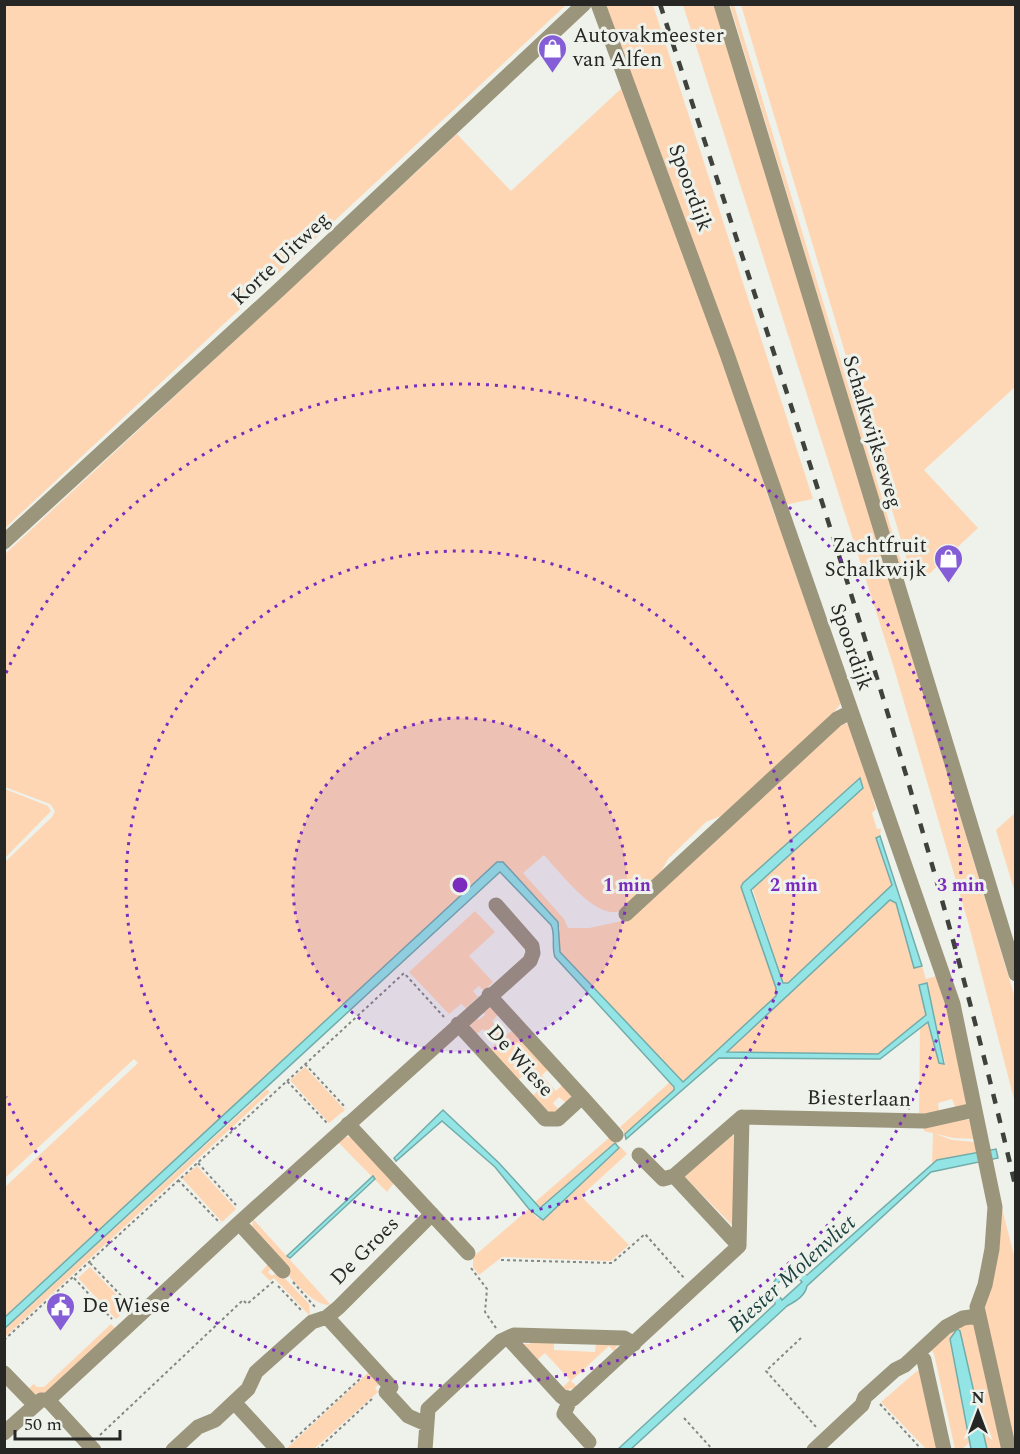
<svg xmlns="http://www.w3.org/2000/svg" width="1020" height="1454" viewBox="0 0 1020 1454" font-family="Spectral,serif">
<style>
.green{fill:#fed6b4}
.water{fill:#92e5e4;stroke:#72acaa;stroke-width:1.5;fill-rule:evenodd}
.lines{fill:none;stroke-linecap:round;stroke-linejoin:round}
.path{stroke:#858782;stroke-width:2;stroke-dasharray:3 3;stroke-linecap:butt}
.minor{stroke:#9b957c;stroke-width:15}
.rail{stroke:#3f413d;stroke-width:4.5;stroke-dasharray:10 10;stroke-linecap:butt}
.ring{fill:none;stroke:#7b2cbf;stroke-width:3;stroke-dasharray:3 6}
.labels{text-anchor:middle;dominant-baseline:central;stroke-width:6;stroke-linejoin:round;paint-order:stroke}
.poi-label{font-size:21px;fill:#262724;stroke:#eef2ea;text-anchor:start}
.street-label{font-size:21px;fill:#262724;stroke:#eef2ea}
.water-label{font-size:22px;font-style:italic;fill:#1b4242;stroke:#eef2ea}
.centre{fill:#7b2cbf;stroke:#eef2ea;stroke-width:3}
.ring-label{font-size:18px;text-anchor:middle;font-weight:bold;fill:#7b2cbf;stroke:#eef2ea;stroke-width:6;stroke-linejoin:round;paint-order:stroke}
</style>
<rect width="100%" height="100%" fill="#eef2ea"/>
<path class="green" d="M5,4H566V5L5,528Z
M605,5H653L813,499L784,505L665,164Z
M683,5H716L1015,998V1103L968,922L894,668Z
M730,5H734L906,578L901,573Z
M741,5H1015V387L924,470L978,528L928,575L913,580Z
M625,85L768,483L765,488L776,519L781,522L841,703L831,717L728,813L706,822L668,859L657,879L621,911C596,921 559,871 544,855L523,873L564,919L568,928H589L622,921L841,724H851L876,794L873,799L876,809L872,813L877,829H881L880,836L876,838L892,885L786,984L783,983L752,887L862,788L743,883L776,988V996L683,1082L560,952L558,940L560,928L500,861L497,862L5,1317V1187L138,1063L134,1059L5,1178V862L52,817L55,811L50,804L5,787V554L457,134L511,191Z
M5,789L48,806L51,811L5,858Z
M1015,813V893L996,830Z
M890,900L896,902L914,968L922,966L926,979L936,976L942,987L967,1101L965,1106L956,1109L952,1099L938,1103L939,1111L919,1116L920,1027L928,1021L941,1064L945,1062L927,983L919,985L926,1014L878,1054L726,1052Z
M475,911L495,932L469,956L493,982L484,991L479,986L473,991L478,997L466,1008L461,1004L449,1014L409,972Z
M492,1006L499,1014L492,1021L505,1036L514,1029L550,1068L542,1075L556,1091L564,1083L572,1095L566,1103L559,1097L553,1103L559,1110L550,1114L532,1097L539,1089L525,1074L517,1081L489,1050L497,1043L483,1029L475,1035L468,1021L473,1014L479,1020L485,1015L480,1008Z
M305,1067L345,1110L329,1123L290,1080Z
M670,1082L674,1090L624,1137L622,1134L624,1131L620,1127Z
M267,1089L270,1092L5,1337V1328Z
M966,1119L971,1121L976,1139L953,1138L924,1131V1125Z
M734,1130V1227L683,1175Z
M933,1133L952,1140L975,1142L978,1152L937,1160L932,1166Z
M343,1136L353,1138L394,1183L387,1192L337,1141Z
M610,1137L618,1144L543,1206L537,1207L534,1203Z
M620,1146L627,1154L581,1196L629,1245L611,1261L502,1257L479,1275L473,1267V1257L529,1209L538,1219Z
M197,1166L236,1209L222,1222L182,1178Z
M996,1185L1015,1259V1449L983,1314Z
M253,1219L330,1304L328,1305C305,1304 267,1248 252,1229Z
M269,1263L273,1267L268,1272L272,1276L278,1271L309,1304L310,1316L274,1278L270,1281L261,1272Z
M90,1267L129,1308L116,1319L78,1278Z
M111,1324L116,1329L49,1391L35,1395L28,1389L34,1384L37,1387H44Z
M972,1324L976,1327L1005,1449H987L960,1331L950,1339L969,1443L962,1449H955L934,1354L930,1348L956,1325Z
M531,1338L554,1340V1350L595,1352L596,1342L619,1344L615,1348L619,1352L616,1354L609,1346L571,1381L579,1389L575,1392L571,1388L566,1392L562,1388L570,1380L545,1353L536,1361L521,1344H530Z
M371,1370L381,1382L375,1388L378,1392L314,1449L285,1450Z
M917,1371H920L938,1449H926L881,1402Z"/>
<path class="water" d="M860,778L863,788L751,890L783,983H788L892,885L876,838L880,836L922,966L914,968L896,903L890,900L727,1052L878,1054L926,1015L919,985L927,983L944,1064L939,1063L928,1022L880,1059L719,1058L626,1139L625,1134L674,1090V1087L555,957C551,946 556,935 551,925L500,872L5,1328V1317L497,862H503L558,922L560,952L683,1082L776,996V988L741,887L743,883Z
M443,1110L499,1163L540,1208L615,1143L619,1148L543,1220L529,1209L495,1167L442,1121L396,1161L394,1158Z
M996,1149L998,1158L931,1172L807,1286C805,1296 796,1301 787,1306L631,1449L617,1450L775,1304L772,1285L779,1274L791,1269L807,1275L937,1160ZM787,1275L796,1276L802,1282L782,1300L778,1294L777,1284Z
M373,1176L375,1179L290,1258L287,1256Z
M957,1329L960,1331L987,1449H971L950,1339Z"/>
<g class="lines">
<path class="path" d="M305,1064L346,1108
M287,1081L404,973L444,1017
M198,1163L236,1205
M178,1180L220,1223
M501,1260L612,1263L645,1234L684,1278
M90,1263L131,1306
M471,1268L487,1289L485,1312L496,1328
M74,1278L112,1319
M293,1282L315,1307
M278,1286L303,1312
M801,1338L766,1371L817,1428
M4,1340L287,1081L327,1123
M880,1404L922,1450
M684,1418L713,1450
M100,1435L243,1300L247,1304L274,1281
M291,1442L362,1377
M317,1450L373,1398"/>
<path class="minor" d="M598,4L727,354L953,1004L995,1207L992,1249L985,1285L977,1307L1009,1450
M721,4L1016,974
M4,542L280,289L584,4
M626,914L837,719L851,712
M458,1024L545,1119H558L582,1097L489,995
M582,1097L616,1135
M348,1124L468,1253
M639,1155L663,1179L674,1176
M239,1223L530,961L533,953L532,946L496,905
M739,1246L674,1176L742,1117L925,1121L974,1110
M327,1317L391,1387L386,1392L408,1416L426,1424
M509,1339L562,1397L573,1399L739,1246L742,1117
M918,1353L924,1360L944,1450
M4,1373L35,1405
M48,1400L239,1223L283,1271
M570,1400L564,1414L589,1442
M234,1402L278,1450
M4,1433L41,1400H48L94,1450
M173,1450L198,1427L215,1420L248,1389L256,1372L312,1322L327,1317L339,1307L432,1214
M425,1450L428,1409L501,1341L514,1335L624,1338L634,1344
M814,1450L862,1405L865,1397L895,1370L905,1365L946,1327L963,1318L978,1316"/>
<path class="rail" d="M660,4C787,397 923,787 1016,1189"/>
</g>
<circle cx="460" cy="885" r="167" fill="#7b2cbf" fill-opacity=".12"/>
<g class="ring">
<circle cx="460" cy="885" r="167"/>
<circle cx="460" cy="885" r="334"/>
<path d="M6 673A501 501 0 1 1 6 1097"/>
</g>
<defs>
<symbol id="shop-pin" viewBox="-11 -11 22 30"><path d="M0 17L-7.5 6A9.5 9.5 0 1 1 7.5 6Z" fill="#845dd7" stroke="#eef2ea"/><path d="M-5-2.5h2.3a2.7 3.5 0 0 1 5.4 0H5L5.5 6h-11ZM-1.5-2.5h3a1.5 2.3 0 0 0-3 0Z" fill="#fff"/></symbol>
<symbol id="civic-pin" viewBox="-11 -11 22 30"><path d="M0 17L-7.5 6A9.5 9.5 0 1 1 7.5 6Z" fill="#845dd7" stroke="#eef2ea"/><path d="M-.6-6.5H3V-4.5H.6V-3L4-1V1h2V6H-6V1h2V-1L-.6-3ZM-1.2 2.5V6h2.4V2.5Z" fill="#fff"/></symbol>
</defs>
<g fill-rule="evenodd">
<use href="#shop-pin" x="536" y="32" width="33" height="45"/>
<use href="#shop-pin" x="932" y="542" width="33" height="45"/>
<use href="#civic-pin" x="44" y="1290" width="33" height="45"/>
</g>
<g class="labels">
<g class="poi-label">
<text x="573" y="36">Autovakmeester<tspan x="573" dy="24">van Alfen</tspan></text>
<text x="927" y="546" text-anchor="end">Zachtfruit<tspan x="927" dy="24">Schalkwijk</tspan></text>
<text x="82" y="1306">De Wiese</text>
</g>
<g class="street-label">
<text transform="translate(690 188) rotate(70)">Spoordijk</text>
<text transform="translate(281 259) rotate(-43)">Korte Uitweg</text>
<text transform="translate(872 432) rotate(73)">Schalkwijkseweg</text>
<text transform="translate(851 647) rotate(71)">Spoordijk</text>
<text transform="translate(520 1061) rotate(48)">De Wiese</text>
<text transform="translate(859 1099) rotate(1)">Biesterlaan</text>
<text transform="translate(365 1251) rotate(-45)">De Groes</text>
</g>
<g class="water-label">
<text transform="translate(792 1274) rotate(-42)">Biester Molenvliet</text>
</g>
</g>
<circle cx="460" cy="885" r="9" class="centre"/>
<g class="ring-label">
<text x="627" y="891">1 min</text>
<text x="794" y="891">2 min</text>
<text x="961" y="891">3 min</text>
</g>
<rect width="1020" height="1454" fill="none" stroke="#262724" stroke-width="12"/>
<g transform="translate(978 1412)" stroke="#eef2ea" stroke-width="4.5" paint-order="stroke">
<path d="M0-4.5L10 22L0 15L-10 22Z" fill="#262724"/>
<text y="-9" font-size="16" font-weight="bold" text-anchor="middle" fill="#262724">N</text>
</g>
<path d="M15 1430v9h105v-9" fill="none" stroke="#262724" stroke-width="3"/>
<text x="24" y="1430" font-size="18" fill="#262724" stroke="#eef2ea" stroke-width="4.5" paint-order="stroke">50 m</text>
</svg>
